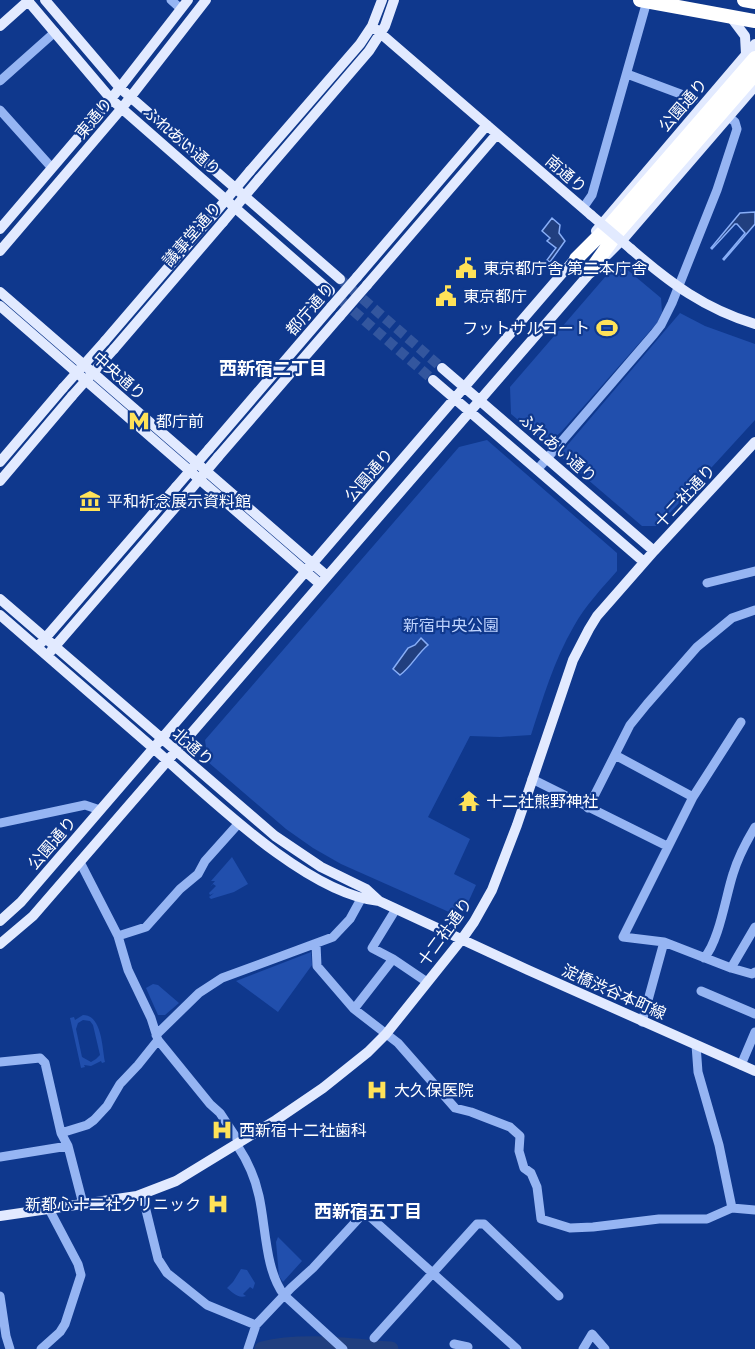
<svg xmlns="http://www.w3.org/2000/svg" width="755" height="1349" viewBox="0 0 755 1349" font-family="Rubik,'Noto Sans JP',sans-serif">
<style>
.green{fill:#214fad;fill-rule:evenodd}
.water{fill:#213f7f;stroke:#88aef7;stroke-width:1.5}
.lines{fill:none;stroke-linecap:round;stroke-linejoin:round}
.river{stroke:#213f7f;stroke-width:15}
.major-tunnel{stroke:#33569e;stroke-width:10;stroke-dasharray:10 5;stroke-linecap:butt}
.minor{stroke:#96b5f3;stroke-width:9}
.major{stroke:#e2eaff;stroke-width:10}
.highway{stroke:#fff;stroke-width:14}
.major-bridge{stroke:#e2eaff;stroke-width:10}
.labels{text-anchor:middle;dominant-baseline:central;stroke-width:4.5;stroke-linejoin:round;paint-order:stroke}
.street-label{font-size:16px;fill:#fff;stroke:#0f388d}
.poi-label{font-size:16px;fill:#fff;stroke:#0f388d;text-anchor:start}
.park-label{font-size:16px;fill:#bed3fe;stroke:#0f388d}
.neighbourhood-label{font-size:18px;font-weight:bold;fill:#fff;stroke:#0f388d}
</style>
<rect width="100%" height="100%" fill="#0f388d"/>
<path class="green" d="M618,262L661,298L662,312L657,323L561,432L553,439L542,440L511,414L510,387Z
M680,313L705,326L755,344V420L658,526H642L559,455Z
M487,440L617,553V571C602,588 585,606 574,626C554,660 543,698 531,735L500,737L470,736L428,817L470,839L454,874L476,885L466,907L449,912L341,864L313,848L286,829L208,762L205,740L459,447Z
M232,857L248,884L234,892L211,899L209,897L214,893L210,895L209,893L216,886L213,884L210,887L215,881H211Z
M311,952L312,965L278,1012L236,981Z
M153,984L158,985L179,1003L165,1015H158L146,988Z
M83,1015C102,1015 102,1047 105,1062L102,1063L101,1061L91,1066L84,1065L85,1067L81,1068L70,1018L74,1017L75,1020ZM83,1020L90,1021L93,1025L100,1055L96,1059L91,1062L82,1057L76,1029L78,1023Z
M278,1237L302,1261L283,1282L279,1276L276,1242Z
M241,1269L247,1270L255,1283L253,1289L250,1287L243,1294L246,1296C238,1299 232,1292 227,1288L233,1282Z"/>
<path class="water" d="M755,212V224L724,260L723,259L745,233L737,224H735L712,249L711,248L740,213Z
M552,218L560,225L559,233L565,241L550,262L547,260L556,248L547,241L550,238L542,231Z
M421,638L428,645C417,654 412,666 400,675L393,669L408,648L415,645Z"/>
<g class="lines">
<path class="river" d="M262,1349C303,1339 349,1346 391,1349"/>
<path class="major-tunnel" d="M340,279L442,368
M342,301L433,380"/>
<path class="minor" d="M171,0L181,9
M627,74L694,99
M0,81L55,32
M0,110L52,168
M583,208L592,195L647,1
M537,470L654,334L661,325L672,303L717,190L737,129L735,122L729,117
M707,583L755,571
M741,722L693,797L623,937L664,942L731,968L752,974L755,972
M615,755L693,797
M532,779L667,846
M588,808L630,725L647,704L697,647L732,618L755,610
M0,823L85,805L100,810
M80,862L118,936L146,927L180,889L198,874L205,861L239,823
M396,909L372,948L393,959L427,982
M118,936L128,970L151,1018L158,1040L210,1104L220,1113L239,1142
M316,944L317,966L354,1009L398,1043L455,1108L471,1112L510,1127L520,1136L519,1151L524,1168L531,1173L537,1187L541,1219L570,1228L593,1227L659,1219H707L732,1208L755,1210
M704,958C719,942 726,895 733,874C738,857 746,842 755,827
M731,968L755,927
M701,991L755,1014
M354,1009L393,959
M642,1022L664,942
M156,1035L199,993L222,978L333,937L350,919L361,899
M696,1045L698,1072L719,1145L732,1208
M0,1062L40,1058L45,1063L61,1133L68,1146L83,1204
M741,1065L755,1032
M61,1133L87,1125L94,1120L107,1106L120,1084L138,1065L158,1040
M237,1145C247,1160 255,1177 259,1196C266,1227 265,1270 284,1295L343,1349
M0,1157L68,1146
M142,1194L158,1259L167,1273L207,1305L256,1325
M0,1296L6,1336L10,1349
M374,1338L477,1224H484L559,1296
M454,1344L468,1347
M41,1349L60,1332L65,1324L81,1275L78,1264L49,1209
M248,1349L256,1325L291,1288L313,1268L360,1217L368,1215L517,1349
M583,1349L592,1334L605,1349"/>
<path class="major" d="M45,0L120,88L340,279
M28,1L111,99L330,291
M730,16L745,36L746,54
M0,26L29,0
M372,26L591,215
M250,171L360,44L372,26L382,0
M259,179L369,51L385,26L394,0
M0,229L111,99L188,0
M596,231L755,44
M631,249C670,283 705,309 755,324
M0,251L122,108L206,0
M607,255L625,237L755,86
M357,277L487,125
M367,285L497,134
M0,292L327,576
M0,306L320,584
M105,341L214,214
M114,349L223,222
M442,368L654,551
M433,380L644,562
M209,449L331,307
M218,457L340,316
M0,462L63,388
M0,481L72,396
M0,599L275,836L321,867L366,889L379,901L528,970L755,1071
M0,615C51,659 101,703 152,747C207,795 306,894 379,901
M41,643L176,487
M51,651L186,495
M0,921L21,902L579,254
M0,944L33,916L596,266
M0,1216L137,1196L176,1181L276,1120L323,1088L368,1052L386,1034L462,939L474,922L492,890L517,825L573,660L589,629L597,616L654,551L755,442"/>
<path class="highway" d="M640,0L755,21
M744,0L755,2
M576,259L610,225L755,58
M590,271L618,232L755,74"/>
<path class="major-bridge" d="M214,214L250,171
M591,215L631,249
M223,222L259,179
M331,307L357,277
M340,316L367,285
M63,388L105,341
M72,396L114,349
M176,487L209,449
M186,495L218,457"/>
</g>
<defs>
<symbol id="civic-bare" viewBox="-9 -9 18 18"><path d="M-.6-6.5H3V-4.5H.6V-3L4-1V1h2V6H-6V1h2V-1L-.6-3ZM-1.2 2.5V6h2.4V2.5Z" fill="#ffe258" stroke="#0f388d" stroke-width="2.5" paint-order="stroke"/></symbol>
<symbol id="stadium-bare" viewBox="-9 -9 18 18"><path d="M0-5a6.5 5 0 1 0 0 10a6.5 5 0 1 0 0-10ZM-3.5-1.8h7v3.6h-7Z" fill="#ffe258" stroke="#0f388d" stroke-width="2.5" paint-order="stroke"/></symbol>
<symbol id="metro-bare" viewBox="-9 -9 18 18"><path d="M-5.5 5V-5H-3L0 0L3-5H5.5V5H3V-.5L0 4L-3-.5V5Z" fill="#ffe258" stroke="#0f388d" stroke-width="2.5" paint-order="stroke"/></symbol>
<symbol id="museum-bare" viewBox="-9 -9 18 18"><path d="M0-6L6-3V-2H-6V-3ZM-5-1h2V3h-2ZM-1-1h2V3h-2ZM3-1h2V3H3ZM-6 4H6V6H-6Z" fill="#ffe258" stroke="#0f388d" stroke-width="2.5" paint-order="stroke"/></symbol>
<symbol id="temple-bare" viewBox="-9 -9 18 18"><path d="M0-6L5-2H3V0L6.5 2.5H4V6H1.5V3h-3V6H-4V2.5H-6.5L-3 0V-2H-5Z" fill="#ffe258" stroke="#0f388d" stroke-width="2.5" paint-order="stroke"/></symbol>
<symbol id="hospital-bare" viewBox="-9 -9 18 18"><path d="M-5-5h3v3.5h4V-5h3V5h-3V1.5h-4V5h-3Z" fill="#ffe258" stroke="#0f388d" stroke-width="2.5" paint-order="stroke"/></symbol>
</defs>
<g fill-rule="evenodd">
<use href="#civic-bare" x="451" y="253" width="30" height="30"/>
<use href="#civic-bare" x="431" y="281" width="30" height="30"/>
<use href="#stadium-bare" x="592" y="313" width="30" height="30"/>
<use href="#metro-bare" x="124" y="406" width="30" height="30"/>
<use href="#museum-bare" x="75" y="486" width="30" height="30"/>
<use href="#temple-bare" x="454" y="786" width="30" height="30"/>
<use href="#hospital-bare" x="362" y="1075" width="30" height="30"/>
<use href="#hospital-bare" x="207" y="1115" width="30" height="30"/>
<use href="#hospital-bare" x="203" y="1189" width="30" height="30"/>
</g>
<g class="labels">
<g class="street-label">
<text transform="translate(683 105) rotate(-49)">公園通り</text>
<text transform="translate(94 118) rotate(-50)">東通り</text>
<text transform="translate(182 141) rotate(41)">ふれあい通り</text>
<text transform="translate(566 174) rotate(41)">南通り</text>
<text transform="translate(192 234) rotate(-49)">議事堂通り</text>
<text transform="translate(310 309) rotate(-49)">都庁通り</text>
<text transform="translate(119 376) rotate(41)">中央通り</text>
<text transform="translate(558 448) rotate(41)">ふれあい通り</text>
<text transform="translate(369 475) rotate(-49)">公園通り</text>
<text transform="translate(685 496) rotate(-47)">十二社通り</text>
<text transform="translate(193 747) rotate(41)">北通り</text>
<text transform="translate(52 843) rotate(-49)">公園通り</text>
<text transform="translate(445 932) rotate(-54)">十二社通り</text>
<text transform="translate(614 992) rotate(24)">淀橋渋谷本町線</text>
</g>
<g class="poi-label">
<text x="483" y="268">東京都庁舎 第二本庁舎</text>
<text x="463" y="296">東京都庁</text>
<text x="590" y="328" text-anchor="end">フットサルコート</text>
<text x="156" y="421">都庁前</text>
<text x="107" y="501">平和祈念展示資料館</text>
<text x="486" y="801">十二社熊野神社</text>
<text x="394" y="1090">大久保医院</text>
<text x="239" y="1130">西新宿十二社歯科</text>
<text x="201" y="1204" text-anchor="end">新都心十二社クリニック</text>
</g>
<g class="park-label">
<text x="451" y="625">新宿中央公園</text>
</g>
<g class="neighbourhood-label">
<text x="273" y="369">西新宿二丁目</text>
<text x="368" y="1212">西新宿五丁目</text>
</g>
</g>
</svg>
